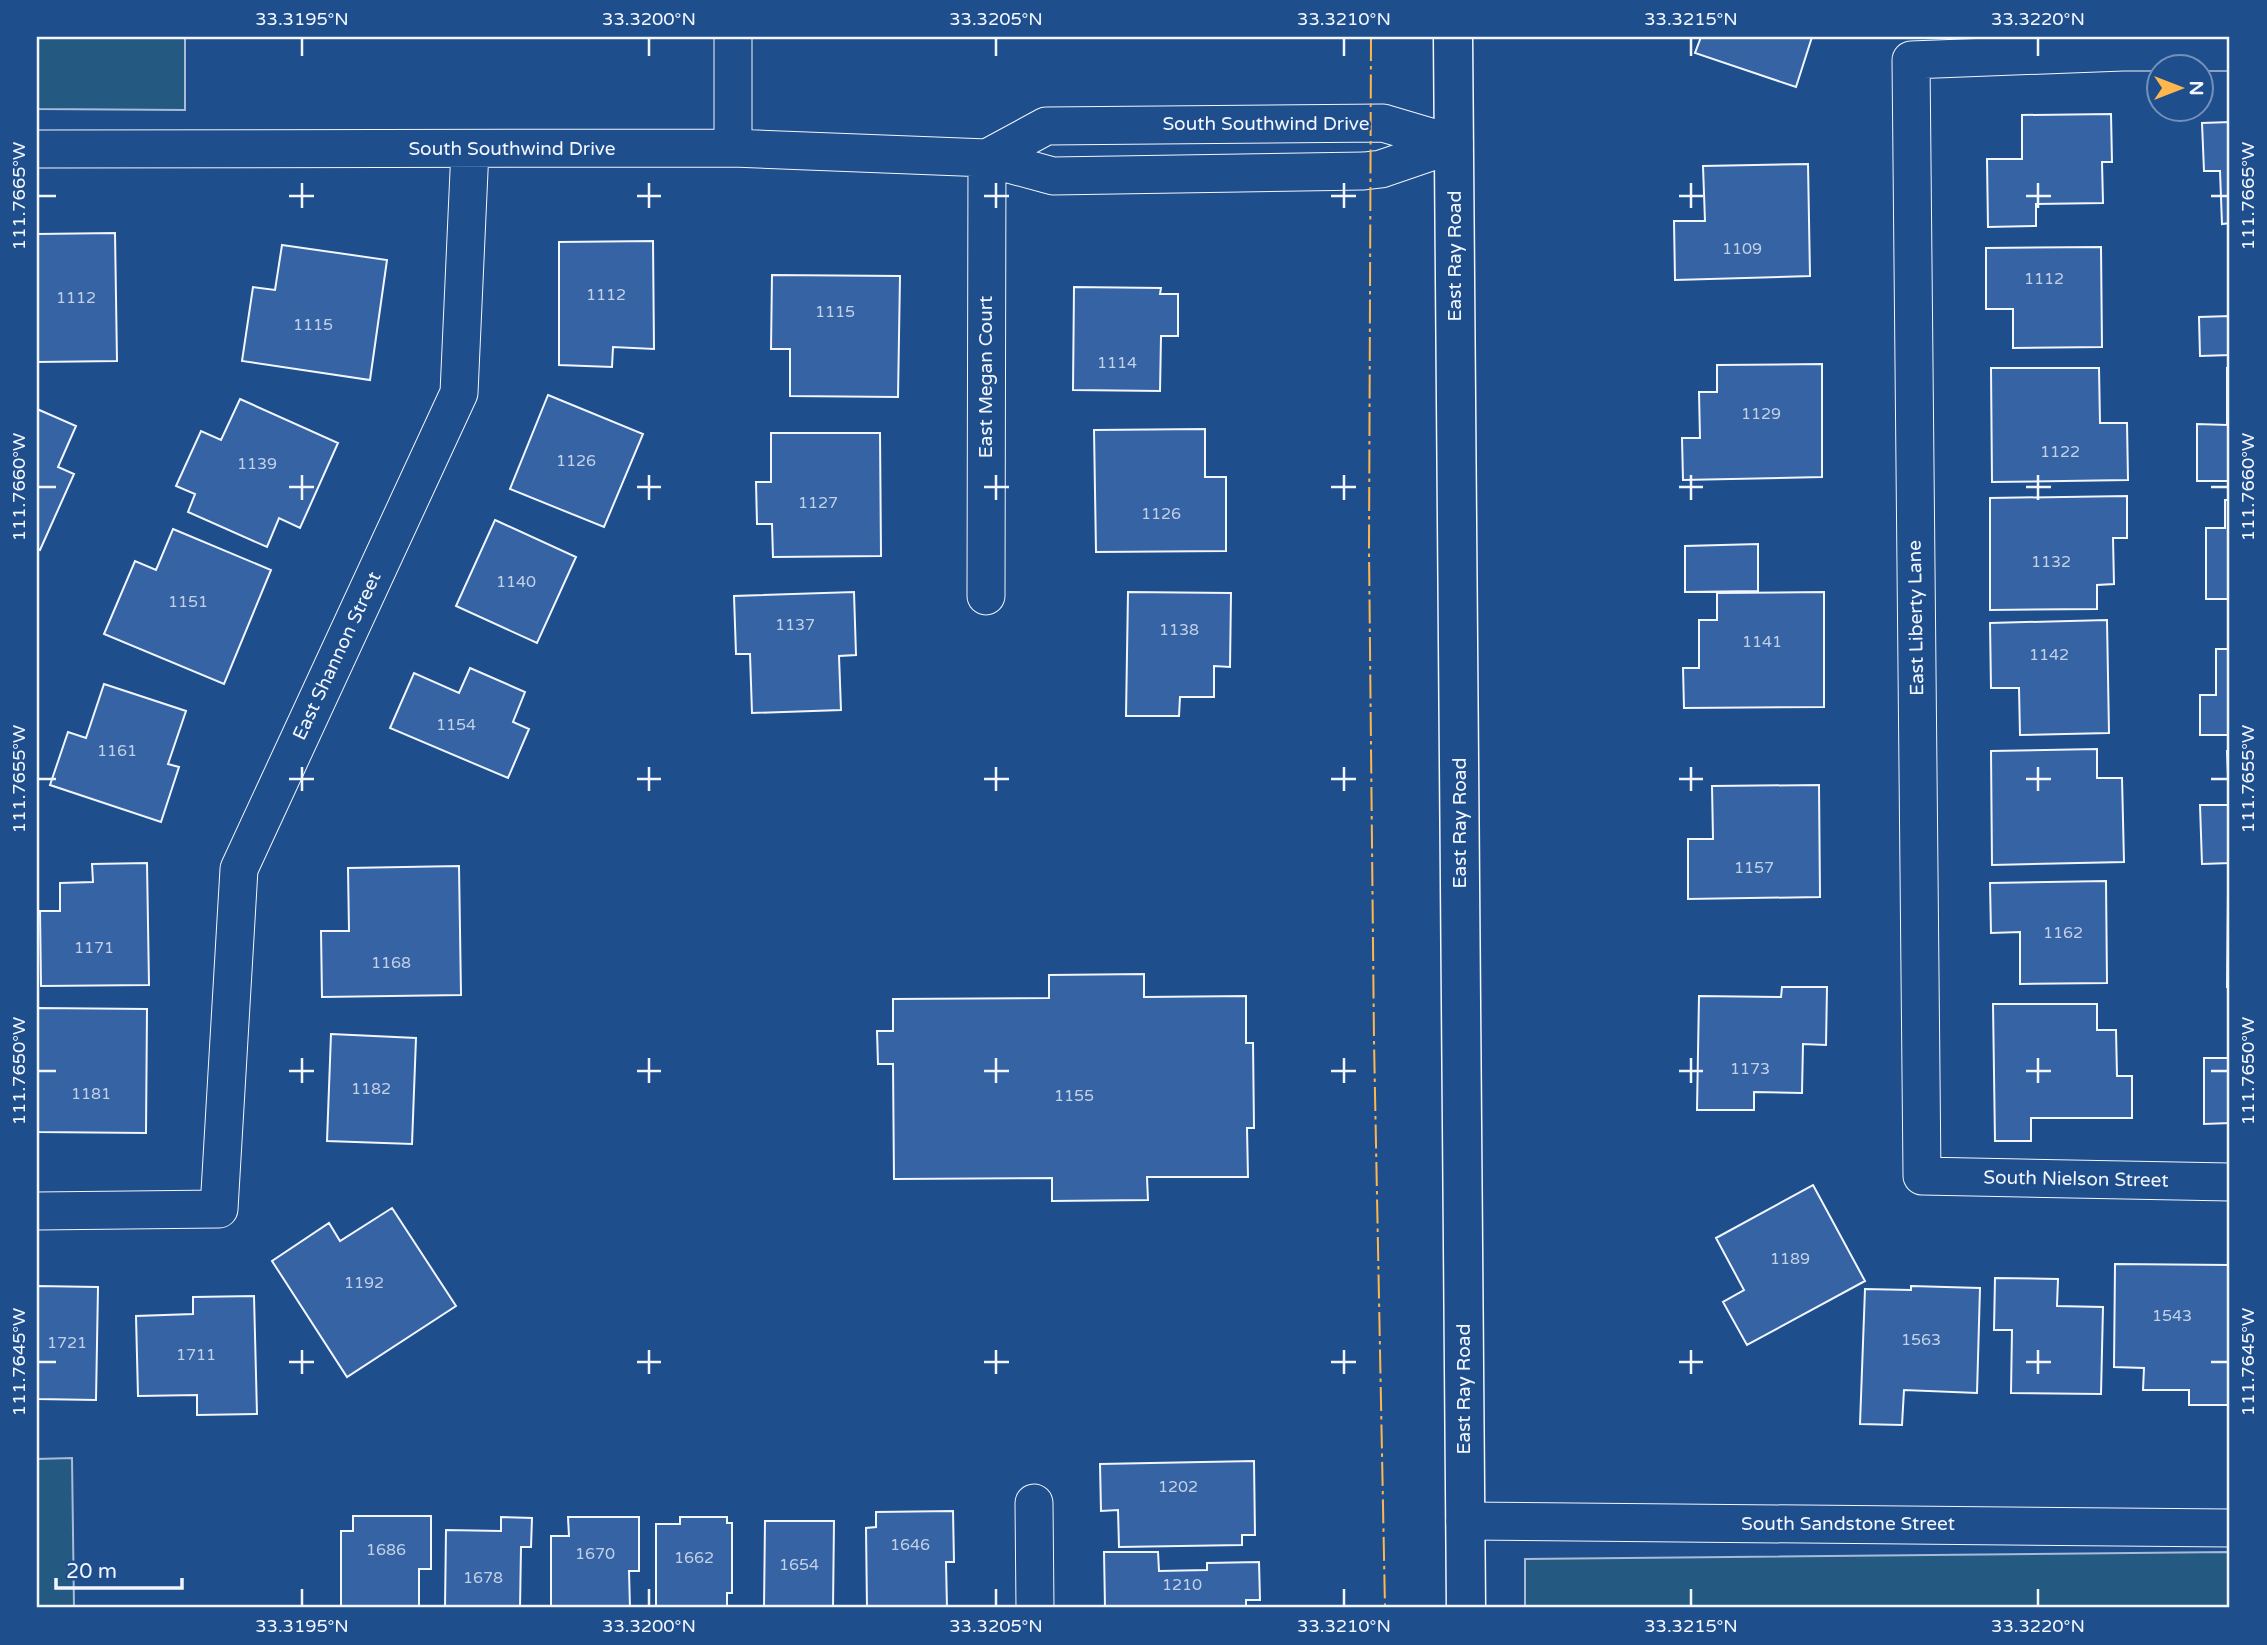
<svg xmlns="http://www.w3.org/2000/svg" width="2267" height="1645" viewBox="0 0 2267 1645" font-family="'Varela Round',sans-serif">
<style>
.green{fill:#245a82;stroke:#a8bbd7;stroke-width:2}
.building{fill:#3563a3;stroke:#f2f6ff;stroke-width:2}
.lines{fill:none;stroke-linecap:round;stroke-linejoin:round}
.street-casing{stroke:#f2f6ff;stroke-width:39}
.primary-casing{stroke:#f2f6ff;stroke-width:41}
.street{stroke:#1f4e8c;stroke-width:37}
.primary{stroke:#1f4e8c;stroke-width:38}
.power{stroke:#ffb74d;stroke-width:2;stroke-dasharray:24 5 3.5 5;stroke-linecap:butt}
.ticks{fill:none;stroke:#f2f6ff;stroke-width:2.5}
.labels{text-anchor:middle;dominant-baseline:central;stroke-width:5;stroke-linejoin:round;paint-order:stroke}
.number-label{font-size:16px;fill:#c3d1e8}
.street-label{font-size:19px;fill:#f2f6ff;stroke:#1f4e8c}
.neatline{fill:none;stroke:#f2f6ff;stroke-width:2.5}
.ticks-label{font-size:18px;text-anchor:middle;fill:#f2f6ff}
</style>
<rect width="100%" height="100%" fill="#1f4e8c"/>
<path class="green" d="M37,37H185V110L37,109Z
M72,1458L74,1608H37V1459Z
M2230,1552V1608H1525V1559Z"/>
<path class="building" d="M1701,37H1812L1796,87L1695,53Z
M2111,114L2112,162H2102L2103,203L2036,204V226L1988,227L1987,159H2022V115Z
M2230,122V223L2222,224L2220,171H2204L2202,123Z
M1808,164L1810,276L1675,280L1674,221H1705L1703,166Z
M115,233L117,361L37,362V234Z
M653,241L654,349L613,347L612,367L559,365V242Z
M282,245L387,260L370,380L242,361L253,287L275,290Z
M2101,247L2102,347L2013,348V309H1986V248Z
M772,275L900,276L898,397L790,396V349H771Z
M1074,287L1161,288L1160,294H1178V336H1161L1160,391L1073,390Z
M2230,316V355L2200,356L2199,317Z
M1822,364V477L1683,480L1682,438H1700L1699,392H1717V365Z
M1991,368H2099L2100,423H2127L2128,480L1992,482Z
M2227,368H2230V481H2197V424L2227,425Z
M548,395L643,434L604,527L510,489Z
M240,399L338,443L300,528L279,518L267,547L188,512L195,494L176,486L201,431L221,440Z
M37,409L76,426L58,467L74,474L40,550L37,549Z
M1205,429V477H1226V551L1096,552L1094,430Z
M771,433H880L881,556L773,557L772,524H757L756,482H771Z
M2127,496V538H2113L2114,584L2097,585V609L1990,610V498Z
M2225,500H2230V599H2206V528H2225Z
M495,520L576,557L537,643L456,606Z
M173,529L271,570L224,684L104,634L135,561L156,570Z
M1758,544V591L1685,592V546Z
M854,592L856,655L839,656L841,710L752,713L750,654H736L734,596Z
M1128,592L1231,593L1230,667L1214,666V697H1180L1179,716H1126Z
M1824,592V707L1684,708L1683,668H1699V620H1717V593Z
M2107,620L2109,733L2020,735L2019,688H1991L1990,623Z
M2216,649H2230V735H2200V695H2216Z
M470,668L525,692L513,722L529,729L508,778L390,728L414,673L459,693Z
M104,684L186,711L168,764L179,767L161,822L50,785L68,732L86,738Z
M2097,749V778H2122L2124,862L1992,865L1991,751Z
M2227,751H2230V863L2202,864L2200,805H2229Z
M1819,785L1820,897L1688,899V839H1713L1712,786Z
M147,863L149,985L41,986L40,911H60V883L93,882L92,864Z
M459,866L461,995L322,997L321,931H349L348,868Z
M2106,881L2107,983L2020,984V932L1991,933L1990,883Z
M2228,892H2230V987H2227Z
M1144,974V997L1246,996V1043H1253L1254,1128H1247L1248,1177H1147L1148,1200L1052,1201V1178L894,1179L893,1064H878L877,1031H893V999L1049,998V975Z
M1782,987H1827L1826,1045L1803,1044L1802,1093L1754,1092V1110H1697L1699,996L1781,997Z
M1993,1004H2097V1030H2116L2117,1076H2132V1118H2031V1141H1995Z
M38,1008L147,1009L146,1133L37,1132Z
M331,1034L416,1038L412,1144L327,1141Z
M2204,1058H2230V1123L2204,1124Z
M1813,1185L1865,1281L1747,1345L1723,1302L1744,1290L1716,1238Z
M392,1208L456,1306L347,1377L272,1261L329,1223L340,1241Z
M2115,1264L2230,1265L2228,1405H2189V1390H2143L2144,1368L2114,1367Z
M1995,1278L2058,1279L2057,1306L2103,1307L2101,1394L2011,1393L2012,1330H1994Z
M37,1286L98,1287L96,1400L37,1399Z
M1911,1286L1980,1288L1977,1393L1904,1390L1902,1425L1860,1424L1865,1289L1911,1290Z
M254,1296L257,1414L197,1415V1395L138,1396L136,1316L193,1314V1297Z
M1254,1461L1255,1535H1242V1545L1119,1547L1118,1510L1101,1511L1100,1464Z
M953,1511L954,1562H946L947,1608H867L866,1528L876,1527V1512Z
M353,1516H431V1569H419V1608H341V1531H353Z
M501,1517L532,1518L531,1547H521L520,1608H445L446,1530L501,1531Z
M568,1517H639V1571H629L630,1608H551V1536H569Z
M680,1517H727V1523H732V1593H727V1608H656V1524H680Z
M765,1521H834L833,1608H764Z
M1104,1552H1158L1159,1571L1207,1570V1563L1259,1562L1260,1600H1246V1608L1105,1607Z"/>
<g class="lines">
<defs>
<path id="street" d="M733,37V148
M2230,52H2123L1911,60L1922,1176L2230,1182
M1383,123L1454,144L1381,169L1364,171L1053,176L987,158L1046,126Z
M37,149L733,148L987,158L986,596
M37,1211L219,1209L239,869L459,393L470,149
M1034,1503L1035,1608
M1465,1521L2230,1528"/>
<path id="primary" d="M1453,37L1466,1608"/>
</defs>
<use href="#street" class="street-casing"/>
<use href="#primary" class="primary-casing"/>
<use href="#street" class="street"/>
<use href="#primary" class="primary"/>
<path class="power" d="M1371,37L1369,550L1374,1041L1385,1608"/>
</g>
<path class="ticks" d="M302,38V56M649,38V56M996,38V56M1344,38V56M1691,38V56M2038,38V56M302,183V208M649,183V208M996,183V208M1344,183V208M1691,183V208M2038,183V208M38,196H56M289,196H314M637,196H661M984,196H1009M1331,196H1356M1679,196H1703M2026,196H2051M2211,196H2228M302,475V500M649,475V500M996,475V500M1344,475V500M1691,475V500M2038,475V500M38,487H56M289,487H314M637,487H661M984,487H1009M1331,487H1356M1679,487H1703M2026,487H2051M2211,487H2228M302,767V791M649,767V791M996,767V791M1344,767V791M1691,767V791M2038,767V791M38,779H56M289,779H314M637,779H661M984,779H1009M1331,779H1356M1679,779H1703M2026,779H2051M2211,779H2228M302,1058V1083M649,1058V1083M996,1058V1083M1344,1058V1083M1691,1058V1083M2038,1058V1083M38,1071H56M289,1071H314M637,1071H661M984,1071H1009M1331,1071H1356M1679,1071H1703M2026,1071H2051M2211,1071H2228M302,1350V1374M649,1350V1374M996,1350V1374M1344,1350V1374M1691,1350V1374M2038,1350V1374M38,1362H56M289,1362H314M637,1362H661M984,1362H1009M1331,1362H1356M1679,1362H1703M2026,1362H2051M2211,1362H2228M302,1589V1606M649,1589V1606M996,1589V1606M1344,1589V1606M1691,1589V1606M2038,1589V1606"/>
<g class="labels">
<g class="number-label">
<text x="1742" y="249">1109</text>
<text x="2044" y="279">1112</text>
<text x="606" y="295">1112</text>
<text x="76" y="298">1112</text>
<text x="835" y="312">1115</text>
<text x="313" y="325">1115</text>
<text x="1117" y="363">1114</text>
<text x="1761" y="414">1129</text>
<text x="2060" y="452">1122</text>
<text x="576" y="461">1126</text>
<text x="257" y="464">1139</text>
<text x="818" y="503">1127</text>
<text x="1161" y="514">1126</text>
<text x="2051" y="562">1132</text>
<text x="516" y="582">1140</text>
<text x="188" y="602">1151</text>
<text x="795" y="625">1137</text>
<text x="1179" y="630">1138</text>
<text x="1762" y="642">1141</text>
<text x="2049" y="655">1142</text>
<text x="456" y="725">1154</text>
<text x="117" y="751">1161</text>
<text x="1754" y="868">1157</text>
<text x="2063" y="933">1162</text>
<text x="94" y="948">1171</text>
<text x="391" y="963">1168</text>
<text x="1750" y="1069">1173</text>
<text x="371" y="1089">1182</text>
<text x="91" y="1094">1181</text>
<text x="1074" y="1096">1155</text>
<text x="1790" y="1259">1189</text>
<text x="364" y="1283">1192</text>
<text x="2172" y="1316">1543</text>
<text x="1921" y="1340">1563</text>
<text x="67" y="1343">1721</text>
<text x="196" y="1355">1711</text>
<text x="1178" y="1487">1202</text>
<text x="910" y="1545">1646</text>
<text x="386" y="1550">1686</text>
<text x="595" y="1554">1670</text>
<text x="694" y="1558">1662</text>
<text x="799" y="1565">1654</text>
<text x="483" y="1578">1678</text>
<text x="1182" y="1585">1210</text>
</g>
<g class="street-label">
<text x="1266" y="124">South Southwind Drive</text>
<text x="512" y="149">South Southwind Drive</text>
<text transform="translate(1455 256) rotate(-90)">East Ray Road</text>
<text transform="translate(986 377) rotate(-90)">East Megan Court</text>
<text transform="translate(1916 618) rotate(-91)">East Liberty Lane</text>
<text transform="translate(337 656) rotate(-65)">East Shannon Street</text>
<text transform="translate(1460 823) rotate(-90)">East Ray Road</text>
<text transform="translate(2076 1179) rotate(1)">South Nielson Street</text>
<text transform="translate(1464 1389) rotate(-90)">East Ray Road</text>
<text x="1848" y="1524">South Sandstone Street</text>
</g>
</g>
<rect width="2267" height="1645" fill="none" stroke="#1f4e8c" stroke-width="77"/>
<g transform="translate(2180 88) rotate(90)"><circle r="33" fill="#1f4e8c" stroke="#7391ba" stroke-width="2"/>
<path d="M0-5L12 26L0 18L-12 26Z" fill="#ffb74d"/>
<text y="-10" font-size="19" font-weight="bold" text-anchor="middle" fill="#f2f6ff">N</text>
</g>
<path d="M56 1578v10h126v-10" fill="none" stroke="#f2f6ff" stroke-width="3.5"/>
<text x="66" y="1578" font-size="21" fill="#f2f6ff" stroke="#1f4e8c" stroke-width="5" paint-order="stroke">20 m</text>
<rect x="38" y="38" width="2190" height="1568" class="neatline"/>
<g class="ticks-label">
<text x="302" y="25">33.3195°N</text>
<text x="649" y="25">33.3200°N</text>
<text x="996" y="25">33.3205°N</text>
<text x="1344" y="25">33.3210°N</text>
<text x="1691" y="25">33.3215°N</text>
<text x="2038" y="25">33.3220°N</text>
<text transform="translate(2248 196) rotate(-90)" y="6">111.7665°W</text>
<text transform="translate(19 196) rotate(-90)" y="6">111.7665°W</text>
<text transform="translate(2248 487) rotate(-90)" y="6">111.7660°W</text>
<text transform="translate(19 487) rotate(-90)" y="6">111.7660°W</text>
<text transform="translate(2248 779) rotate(-90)" y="6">111.7655°W</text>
<text transform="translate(19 779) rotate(-90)" y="6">111.7655°W</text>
<text transform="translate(2248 1071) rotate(-90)" y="6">111.7650°W</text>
<text transform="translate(19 1071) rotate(-90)" y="6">111.7650°W</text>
<text transform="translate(19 1362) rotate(-90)" y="6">111.7645°W</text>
<text transform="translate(2248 1362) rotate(-90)" y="6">111.7645°W</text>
<text x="302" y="1632">33.3195°N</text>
<text x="649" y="1632">33.3200°N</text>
<text x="996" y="1632">33.3205°N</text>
<text x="1344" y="1632">33.3210°N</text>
<text x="1691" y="1632">33.3215°N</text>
<text x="2038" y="1632">33.3220°N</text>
</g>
</svg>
